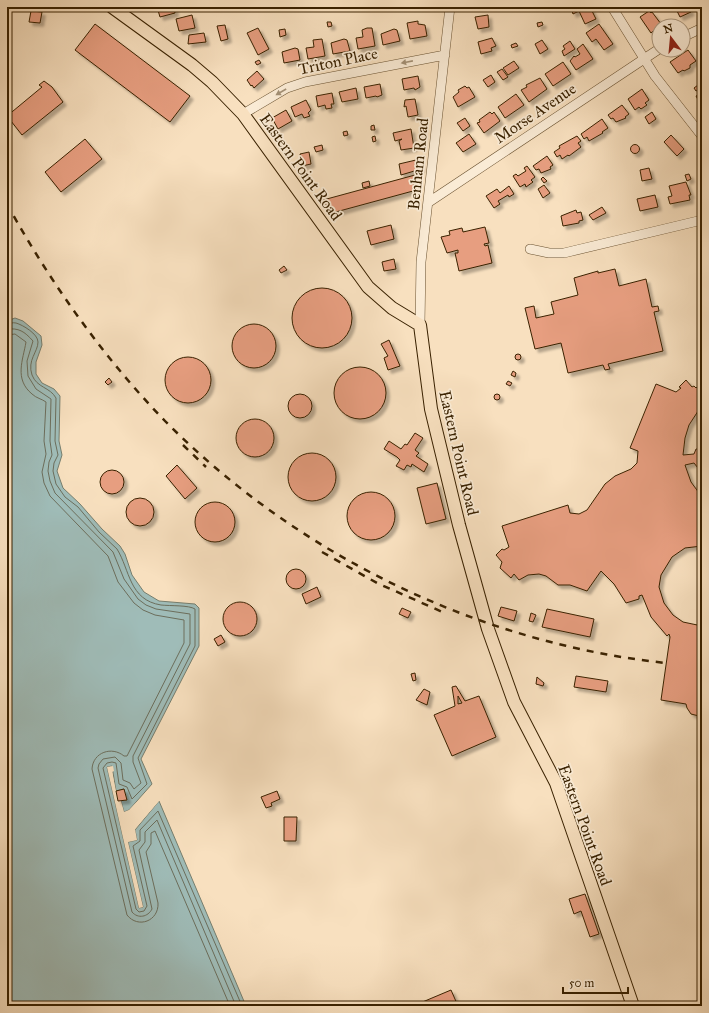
<svg xmlns="http://www.w3.org/2000/svg" width="709" height="1013" viewBox="0 0 709 1013" font-family="'IM FELL Great Primer',serif">
<style>
.water{fill:#9fbcb8;stroke:#767e6e}
.pier{fill:#f8e0bf}
.lines{fill:none;stroke-linecap:round;stroke-linejoin:round}
.shore{stroke:#6c6e5c;stroke-width:1}
.building{fill:#e79e80;stroke:#392100;fill-rule:evenodd;filter:url(#shadow)}
.minor-casing{stroke:#695130;stroke-width:10}
.major-casing{stroke:#392100;stroke-width:14}
.minor{stroke:#faebd5;stroke-width:9}
.major{stroke:#f8e0bf;stroke-width:12}
.rail{stroke:#392100;stroke-width:2.5;stroke-dasharray:7 7;stroke-linecap:butt}
.oneway{fill:#a39075}
.labels{text-anchor:middle;dominant-baseline:central;stroke-width:3.5;stroke-linejoin:round;paint-order:stroke}
.street-label{font-size:16px;fill:#392100;stroke:#faebd5}
</style>
<defs>
<filter id="shadow"><feDropShadow dx="3.5" dy="3.5" stdDeviation="1" flood-color="#0004"/></filter>
</defs>
<rect width="100%" height="100%" fill="#f8e0bf"/>
<filter id="stains"><feTurbulence type="fractalNoise" baseFrequency=".005" numOctaves="4"/><feColorMatrix values="0 0 0 0 .2 0 0 0 0 .09 0 0 0 0 .02 0 0 0 .5 -.17"/></filter>
<radialGradient id="worn" r=".72"><stop offset=".6" stop-color="#630" stop-opacity="0"/><stop offset="1" stop-color="#630" stop-opacity=".3"/></radialGradient>
<path class="water" d="M15,318L23,321L41,336L42,345L36,362V374L42,383L54,389L60,396L59,441L62,455L57,471L63,488L80,504L102,529L120,546L125,554L132,575L144,592L159,601L195,604L199,608V646L141,759L152,784L129,810L124,812L121,801L126,799L124,789L116,791L112,766L107,767L139,908L143,907L128,842L137,840L135,830L159,801L246,1006H7V321Z"/>
<path class="pier" d="M113,766L114,771L112,772L116,791L124,789L127,800L121,801L124,812L129,810L154,784L130,812L124,814L122,812L115,792L126,841L135,838L133,828L158,800H160L135,829L137,840L128,842L143,907L139,908L107,767Z"/>
<g class="lines">
<path class="shore" d="M7,324C10,324 12,322 16,323C23,325 38,334 38,342C38,352 27,360 32,375C37,388 50,387 56,398L55,441L58,455L54,463L53,471L56,484L65,497L78,507L99,532L117,549C130,570 129,600 161,605C170,606 189,605 195,609V646L138,758L147,784L132,799L127,787L119,784L116,763L112,762L107,763L103,768L136,909L139,912L144,911L147,906L133,846L140,841V830L158,811L242,1006
M7,329C19,328 24,331 33,341L27,361L28,376L36,389L51,399L50,441L52,455L49,462L48,471L50,481L55,493L113,552L124,579L138,599L146,605L156,609L190,614V644L133,756V762L141,783L134,789L130,783L123,780L121,763L115,757L103,759L99,764L98,768L132,912C138,919 148,917 152,909L139,850L145,842V832L157,820L236,1006
M7,335L15,334L26,342C23,360 14,379 32,394C36,398 42,399 46,402L44,441L46,454L42,472L44,483L50,496L108,556L118,582L134,603L143,610L155,615L184,620V643L127,756H124C112,746 93,752 92,769L127,915C138,929 159,921 158,903L146,852L151,844V833L155,831L230,1006"/>
</g>
<path class="building" d="M157,7H174L175,13L160,17Z
M573,7H590L596,19L585,24L579,11L573,14L571,8Z
M675,7H688L691,12L680,17Z
M31,11L42,12L40,23L29,22Z
M649,11L651,13L652,12L661,24L651,33L640,17Z
M192,15L195,28L179,31L176,19Z
M488,15L489,27L478,29L475,17Z
M418,21V24L425,25L427,36L410,39L407,23Z
M327,22H331L332,26L328,27Z
M542,22L543,25L538,27L537,23Z
M95,24L190,96L170,122L75,50Z
M599,24L613,44L604,50L596,39L592,42L586,33Z
M225,25L228,39L221,41L217,26Z
M258,28L269,49L258,55L247,33Z
M367,28H372L375,46L358,49L356,38L363,37L362,30Z
M285,29L286,35L280,37L279,30Z
M394,29L397,30L400,41L383,45L381,34Z
M204,33L206,42L188,44L189,35Z
M492,38L496,46L491,48L492,51L481,54L478,42Z
M322,39L325,56L308,59L306,48L314,47L313,40Z
M344,39L347,40L350,51L333,54L331,43Z
M542,40L548,49L540,54L535,44Z
M570,41L575,49L564,56L562,51L565,49L563,46Z
M516,43L518,46L512,48L511,45Z
M583,44L593,59L576,70L570,61L574,56L575,57L580,54L577,49Z
M295,48L298,49L300,60L284,63L282,52Z
M688,50L696,61L690,65V68L684,71L683,70L678,73L670,62Z
M259,60L261,63L257,65L255,62Z
M514,61L519,68L508,75L503,68Z
M563,62L571,74L553,86L545,74Z
M502,69L508,77L503,80L497,72Z
M257,71L264,79L254,88L252,85L251,86L247,80Z
M491,75L495,82L488,87L483,80Z
M418,76L420,87L415,90L414,88L404,90L402,79Z
M540,78L547,89L529,102L521,90L527,87L526,85Z
M44,81L52,87L63,102L22,135L7,116L42,87L39,85Z
M380,84L382,95L377,97L376,96L366,98L364,87Z
M698,85L700,89L696,91L694,88Z
M465,86L467,88L469,87L475,97L458,107L453,97L459,92L458,90Z
M356,88L358,99L342,102L339,92Z
M642,89L649,100L645,103L647,105L641,109L639,107L635,110L628,99Z
M332,93L334,104H331L332,108L326,109L325,105L318,107L316,96Z
M702,93V107L696,96Z
M516,94L524,105L505,118L498,107Z
M415,99L418,115L408,117L406,106L404,107L405,100Z
M306,100L311,110L308,113L310,116L304,118L302,114L295,117L291,107Z
M622,105L629,114L625,117L626,118L616,122L613,118L611,119L608,115Z
M286,110L292,121L278,129L272,118Z
M490,112L492,114L494,112L500,121L484,133L477,123L480,122L479,120Z
M652,112L656,119L649,124L645,117Z
M465,118L470,126L463,131L457,123Z
M602,119L608,128L602,132L603,133L589,141L587,137L584,139L581,134Z
M374,125L375,130H371V126Z
M411,129L414,148L401,150L399,141L402,139L395,141L393,133Z
M347,131L348,135L344,136L343,132Z
M469,134L476,144L463,152L456,143Z
M671,135L684,149L677,156L664,142Z
M375,136L376,141L373,142L372,137Z
M577,136L581,141L578,143L581,147L569,156L568,155L562,159L560,155L557,157L554,152L560,148L559,146Z
M85,139L102,159L61,192L45,172Z
M630.5 149a4.5 4.5 0 1 1 9 0a4.5 4.5 0 1 1-9 0Z
M322,145L323,150L316,152L314,147Z
M309,152L311,164L302,166L300,154Z
M547,156L553,165L550,167L551,169L541,173L539,169L536,170L533,166Z
M416,160L419,161L421,169L401,175L399,164Z
M527,166L535,177L531,180L533,182L526,187L525,184L520,187L513,176L516,174L518,176L526,171L524,168Z
M649,168L652,179L642,181L640,170Z
M689,174L691,179L687,181L685,175Z
M415,175L413,191L332,213L323,200Z
M543,177L547,181L544,183L541,179Z
M369,181L370,186L363,188L362,183Z
M686,182L691,195H689L690,200L670,204L668,197L672,196L669,186Z
M544,185L550,193L543,198L538,189Z
M509,186L514,194L509,197L508,195L498,201L500,204L494,208L486,196L497,189L500,193Z
M655,195L658,207L640,211L637,199Z
M602,207L606,213L593,220L589,215Z
M576,210L577,213L581,212L583,220L579,221V223L563,226L561,216Z
M391,225L394,239L371,245L367,231Z
M485,227L489,243L484,244L485,246L488,245L492,263L459,271L455,253H458V250L447,253L441,237L450,235L449,231L462,228L463,232Z
M394,259L396,269L384,271L382,262Z
M284,266L287,270L281,273L279,270Z
M615,269L619,286L646,279L652,307L658,306L659,311L654,312L663,351L608,364L610,369L605,370L603,365L568,373L561,343L535,349L525,308L534,306L536,318L554,314L551,302L578,295L574,278L598,271V273Z
M292 318a30 30 0 1 1 60 0a30 30 0 1 1-60 0Z
M232 346a22 22 0 1 1 44 0a22 22 0 1 1-44 0Z
M389,340L400,366L388,370L384,358L388,356L381,344Z
M515 357a3 3 0 1 1 6 0a3 3 0 1 1-6 0Z
M165 380a23 23 0 1 1 46 0a23 23 0 1 1-46 0Z
M334 393a26 26 0 1 1 52 0a26 26 0 1 1-52 0Z
M513,371L516,373L515,377L511,375Z
M109,378L112,382L108,385L105,382Z
M686,380L692,387L694,386L696,388L698,386L702,391V405L689,425L685,438L683,455L694,454L696,449H702V468H698L694,463L685,465L691,482L702,497V546L685,548L672,557L661,575L659,587L664,603L673,615L683,622L702,626V716H699L691,714L687,708L686,704L661,700L670,637L669,634L667,636L651,617L642,595L639,596V599L626,603L614,584L601,571L587,591L570,585H558L546,576L539,574L528,575L519,580L514,574L511,578L500,568L502,562L496,555L502,549L504,550L509,547L502,526L568,505L570,513L579,514L587,510L605,484L615,476L631,469L637,463L638,451L630,448L656,384L676,392L681,388L679,387Z
M508,381L512,383L510,386L506,384Z
M494 397a3 3 0 1 1 6 0a3 3 0 1 1-6 0Z
M288 406a12 12 0 1 1 24 0a12 12 0 1 1-24 0Z
M236 438a19 19 0 1 1 38 0a19 19 0 1 1-38 0Z
M415,433L423,438L415,450L419,453L416,456L428,464L424,472L412,464L411,467L407,465L404,470L396,466L400,460L397,457L384,449L389,441L401,449L405,444L407,445Z
M288 477a24 24 0 1 1 48 0a24 24 0 1 1-48 0Z
M177,465L197,488L185,499L166,476Z
M100 482a12 12 0 1 1 24 0a12 12 0 1 1-24 0Z
M437,483L446,519L426,524L417,488Z
M347 516a24 24 0 1 1 48 0a24 24 0 1 1-48 0Z
M126 512a14 14 0 1 1 28 0a14 14 0 1 1-28 0Z
M195 522a20 20 0 1 1 40 0a20 20 0 1 1-40 0Z
M286 579a10 10 0 1 1 20 0a10 10 0 1 1-20 0Z
M317,587L321,597L306,604L302,594Z
M223 619a17 17 0 1 1 34 0a17 17 0 1 1-34 0Z
M501,607L517,611L514,621L498,616Z
M402,608L411,612L408,618L399,614Z
M547,609L594,619L590,637L542,627Z
M531,613L536,615L533,622L529,621Z
M221,635L225,642L218,646L214,639Z
M415,673L416,680L413,681L411,674Z
M576,676L608,681L606,692L574,687Z
M537,677L544,683L543,686L536,684Z
M456,686L465,701L479,696L496,737L452,756L434,715L455,706L452,687ZM458,696L462,703L458,704Z
M424,689L430,692L427,705L416,700Z
M124,789L127,800L118,801L116,791Z
M277,791L280,799L271,803L272,806L266,808L261,797Z
M284,817H297L296,841H284Z
M585,894L599,934L590,937L581,911L574,914L569,899Z
M451,990L458,1006H413Z"/>
<g class="lines">
<defs>
<path id="minor" d="M612,7L655,76L702,136
M683,37L702,28
M243,114L287,88L305,82L445,55
M429,202L659,49
M530,249L549,253H564L702,220
M420,325L421,262L450,7"/>
<path id="major" d="M112,7L192,65L212,82L243,114L368,287L392,308L420,325L431,409L459,525L488,629L514,702L556,783L633,1006"/>
</defs>
<use href="#minor" class="minor-casing"/>
<use href="#major" class="major-casing"/>
<use href="#minor" class="minor"/>
<use href="#major" class="major"/>
<path class="rail" d="M7,204C50,282 103,357 165,421C298,555 478,643 666,663
M183,445L206,467
M322,552L377,583L447,614"/>
</g>
<defs><path id="oneway-solid" d="M-6-.8H1V-3.2L6.5 0L1 3.2V.8H-6Z"/></defs>
<g class="oneway">
<use href="#oneway-solid" transform="translate(407 62) rotate(169)"/>
<use href="#oneway-solid" transform="translate(281 92) rotate(150)"/>
</g>
<g class="labels">
<g class="street-label">
<text transform="translate(338 61) rotate(-12)">Triton Place</text>
<text transform="translate(535 113) rotate(-34)">Morse Avenue</text>
<text transform="translate(418 164) rotate(-84)">Benham Road</text>
<text transform="translate(301 167) rotate(54)">Eastern Point Road</text>
<text transform="translate(459 453) rotate(77)">Eastern Point Road</text>
<text transform="translate(585 825) rotate(70)">Eastern Point Road</text>
</g>
</g>
<rect width="709" height="1013" fill="none" stroke="#f8e0bf" stroke-width="24"/>
<rect x="8" y="8" width="693" height="997" fill="none" stroke="#392100" stroke-width="2"/>
<rect x="12" y="12" width="685" height="989" fill="none" stroke="#392100"/>
<g transform="translate(671 38) rotate(344)"><circle r="19" fill="#faebd5" stroke="#ad9a80"/>
<path d="M0-3L7 15L0 10L-7 15Z" fill="#8f2418"/>
<text y="-6" font-size="11" font-weight="bold" text-anchor="middle" fill="#392100">N</text>
</g>
<path d="M563 987v6h65v-6" fill="none" stroke="#392100" stroke-width="2"/>
<text x="569" y="987" font-size="12" fill="#392100" stroke="#faebd5" stroke-width="3" paint-order="stroke">50 m</text>
<rect width="100%" height="100%" filter="url(#stains)"/>
<rect width="100%" height="100%" fill="url(#worn)"/>
</svg>
